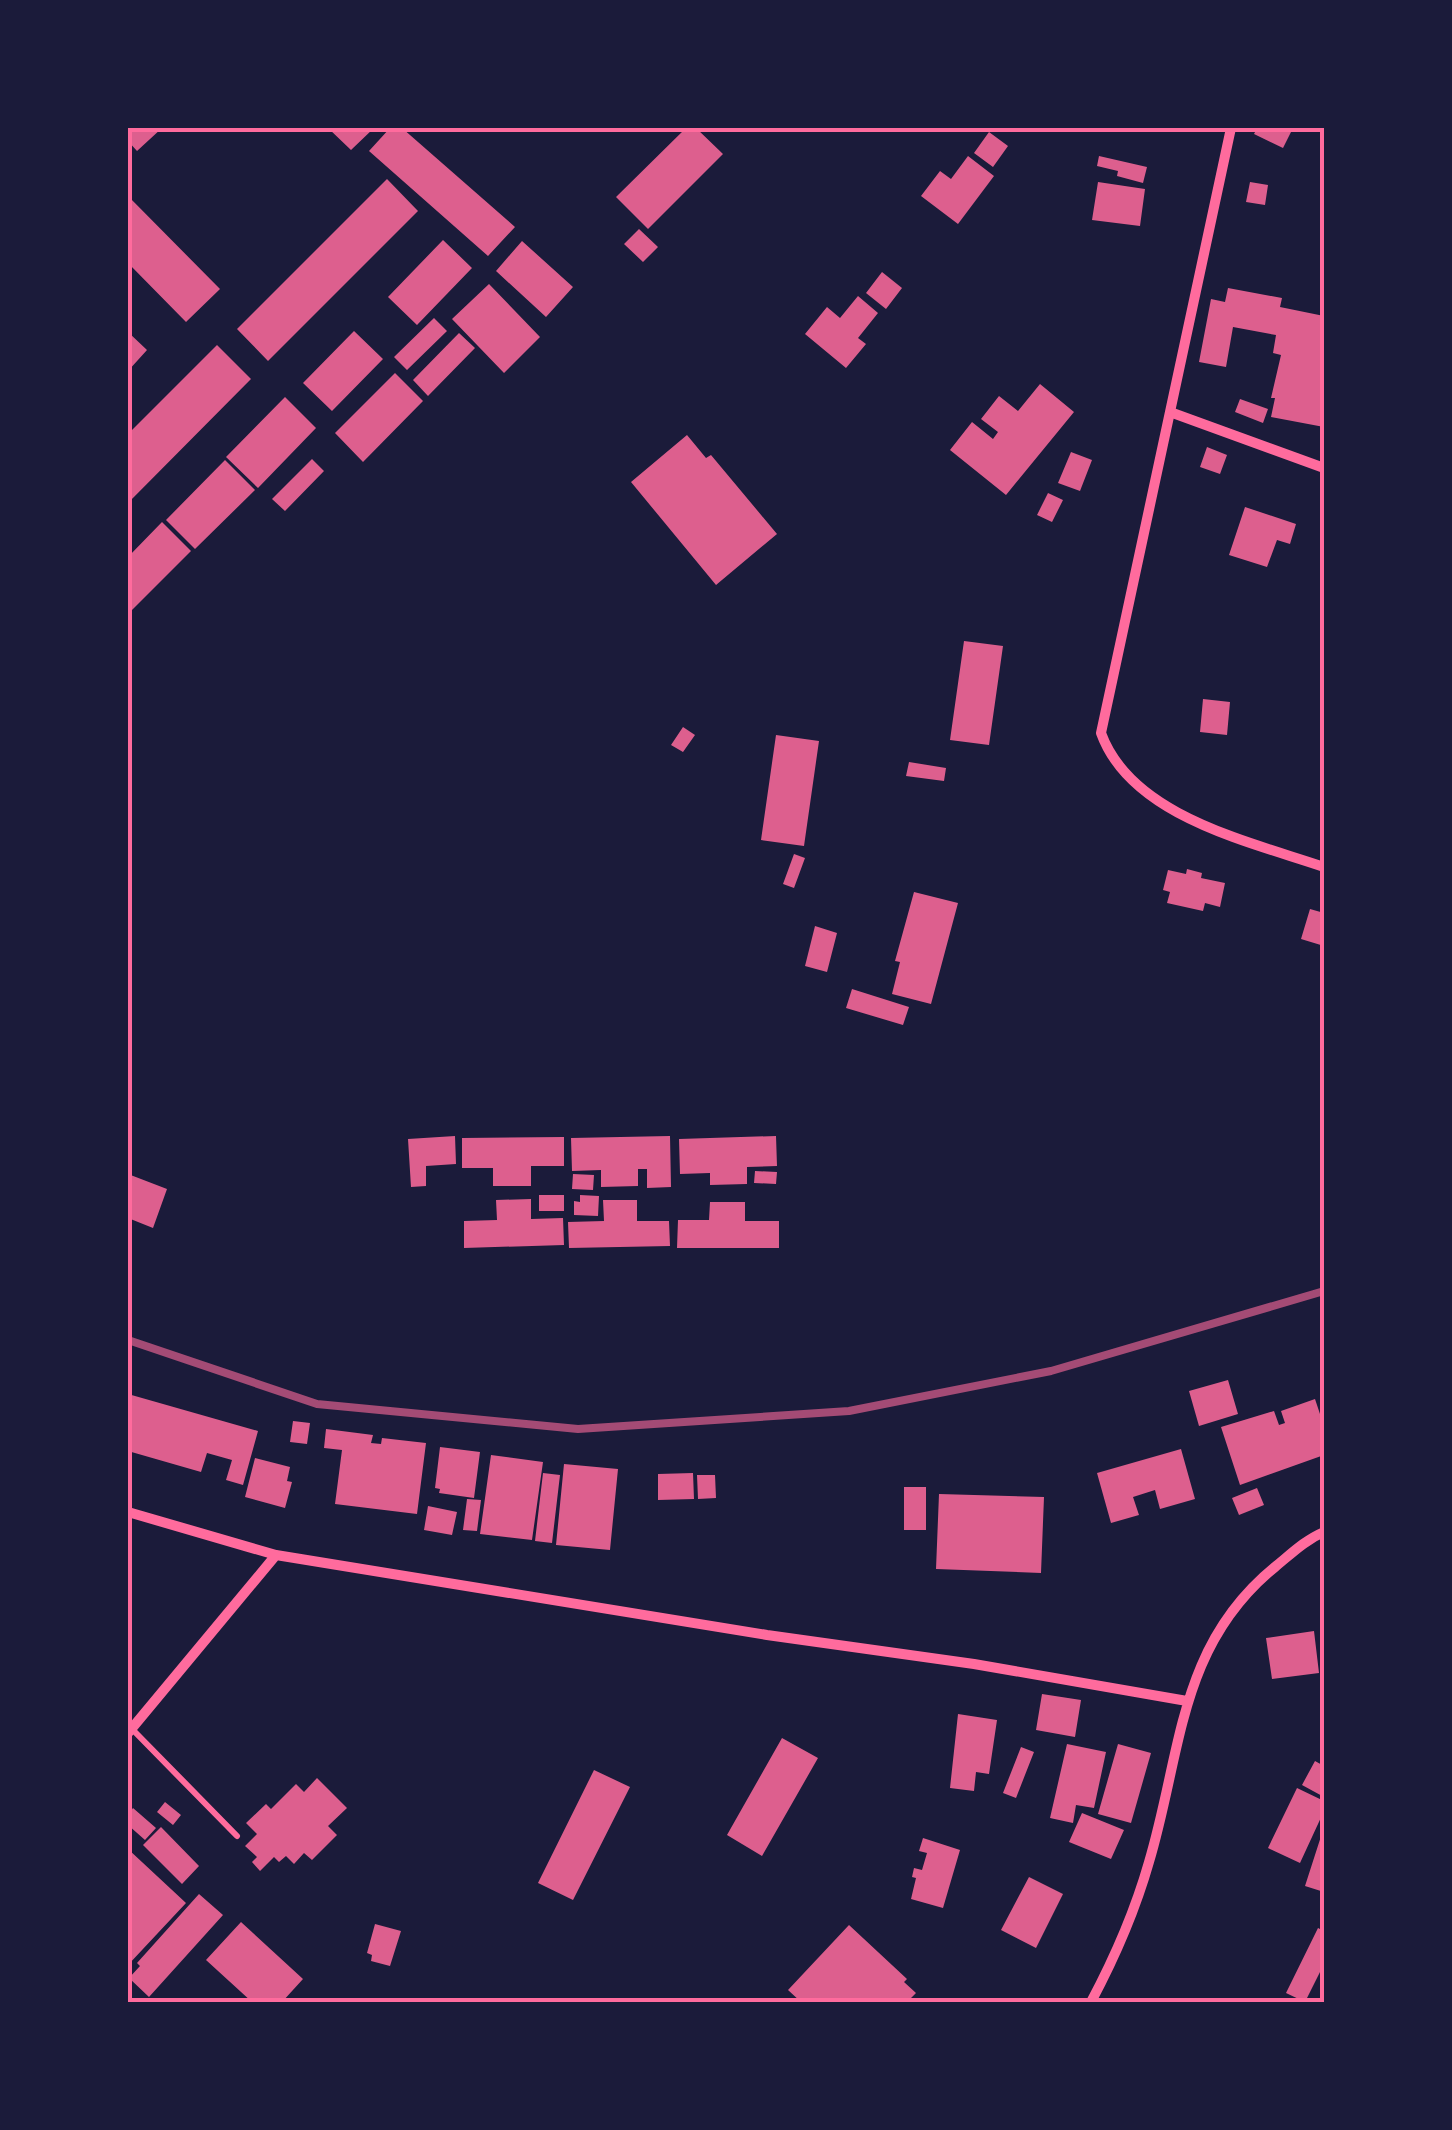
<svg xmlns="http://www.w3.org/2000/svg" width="1452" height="2130" viewBox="0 0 1452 2130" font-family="'Source Sans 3',sans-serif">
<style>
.building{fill:#dd5f8e}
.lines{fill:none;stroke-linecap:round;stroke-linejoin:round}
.service{stroke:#ff6b9d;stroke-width:6}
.minor{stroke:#ff6b9d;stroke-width:10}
.rail{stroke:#a44b75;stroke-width:8}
.neatline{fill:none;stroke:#ff6b9d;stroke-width:4}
</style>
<rect width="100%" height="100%" fill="#1b1b3a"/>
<path class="building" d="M128,128H162L137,151L128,141Z
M328,128H374L351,150Z
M390,128H402L515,227L488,256L369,151Z
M686,128H696L723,154L648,229L616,197Z
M1257,128H1293L1283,148L1254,134Z
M989,132L1008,146L993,167L974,153Z
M968,156L994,176L958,224L921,196L940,171L951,179Z
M1099,156L1147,167L1143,183L1117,176L1118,171L1097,166Z
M387,179L418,211L268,361L237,329Z
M1098,182L1145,189L1140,226L1092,220Z
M1250,182L1268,185L1265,205L1246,202Z
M128,196L220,289L186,322L128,263Z
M639,229L658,247L643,262L624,244Z
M443,240L472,268L417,325L388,297Z
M522,241L573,287L546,317L496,271Z
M882,272L902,288L886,309L866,293Z
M489,284L540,337L504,373L452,319Z
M1228,288L1282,298L1280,307L1324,316V427L1271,417L1275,398H1271L1281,355L1273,353L1276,335L1233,327L1226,367L1199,362L1211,299L1225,302Z
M858,296L878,313L858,338L866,344L846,368L805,334L827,307L840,318Z
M434,318L447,331L407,370L394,357Z
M354,331L383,359L332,411L303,383Z
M128,332L147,350L128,371Z
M459,333L475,348L428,396L413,380Z
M217,345L251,379L128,503V434Z
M395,373L423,401L363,462L335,433Z
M1040,384L1074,412L1006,495L950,450L972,422L993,439L998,432L981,419L999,396L1018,411Z
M285,397L316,428L258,488L226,457Z
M1240,399L1268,409L1263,423L1235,412Z
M687,435L706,458L711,455L777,534L716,585L631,482Z
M1207,447L1227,455L1220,474L1200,467Z
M1071,452L1092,460L1080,491L1058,483Z
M312,459L324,471L285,511L272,499Z
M225,460L255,490L195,549L166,520Z
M1048,493L1063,500L1052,522L1037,515Z
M1245,507L1296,524L1290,544L1277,540L1267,567L1229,555Z
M162,522L191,551L132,610L128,606V557Z
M964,641L1003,646L989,745L950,740Z
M1203,699L1230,702L1227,735L1200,732Z
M683,727L695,735L683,752L671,745Z
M776,735L819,741L804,846L761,840Z
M909,762L946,768L944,781L906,776Z
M794,854L805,858L794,888L783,884Z
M1187,869L1202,873L1201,878L1225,883L1220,907L1205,903L1203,911L1167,903L1170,892L1163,890L1168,870L1186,874Z
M914,892L958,903L931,1004L892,994L900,962L895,961Z
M1310,909L1324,913V946L1301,939Z
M815,926L837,933L827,972L805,966Z
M852,989L909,1007L903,1025L846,1008Z
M455,1136L456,1164L426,1166V1186L411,1187L408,1139Z
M670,1136L671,1187L647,1188V1169H638V1186L601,1187V1170L572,1171L571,1138Z
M776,1136L777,1166L747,1167V1184L710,1185V1173L680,1174L679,1139Z
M564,1137V1166H531V1186H493V1168H462V1138Z
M755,1171L777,1172L776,1184L754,1183Z
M128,1174L167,1189L153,1228L128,1218Z
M573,1174L594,1175L593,1190L572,1189Z
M539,1195H564V1211H539Z
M580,1195L599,1196L598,1216L574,1215V1201L580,1202Z
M531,1199V1219L563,1218L564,1245L464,1248V1221L497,1220L496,1200Z
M603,1200H637V1221H669L670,1246L569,1248L568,1222L604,1221Z
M710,1202H745V1221H779V1248H677L678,1220H709Z
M1228,1380L1238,1414L1199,1426L1189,1391Z
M128,1394L258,1431L243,1485L226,1480L232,1460L207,1453L201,1472L128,1451Z
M1315,1399L1324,1426V1455L1240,1485L1221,1427L1274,1411L1279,1425L1285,1423L1281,1411Z
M293,1421L310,1423L307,1444L290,1442Z
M326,1429L373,1435L371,1443L381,1444L382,1438L426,1443L417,1514L335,1504L342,1450L324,1448Z
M440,1447L480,1452L474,1498L439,1493L440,1489L435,1488Z
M1181,1449L1195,1499L1160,1509L1155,1490L1133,1497L1139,1515L1111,1523L1097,1473Z
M491,1455L543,1462L532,1540L480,1534Z
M255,1458L290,1467L287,1481L292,1482L285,1508L245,1497Z
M564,1464L618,1469L610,1550L556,1545Z
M543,1473L560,1475L552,1543L535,1541Z
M693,1473L694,1499L658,1500V1474Z
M697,1475H715L716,1498L698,1499Z
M904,1487H926V1530H904Z
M1257,1488L1264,1505L1239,1515L1232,1498Z
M939,1494L1044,1497L1041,1573L936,1569Z
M467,1499L481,1500L477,1531L463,1530Z
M428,1506L457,1512L452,1535L424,1530Z
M1314,1631L1319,1673L1272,1679L1266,1638Z
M1042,1694L1081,1700L1075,1737L1036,1730Z
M958,1714L997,1720L989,1774L976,1772L974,1791L950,1788Z
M782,1738L818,1758L762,1856L727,1835Z
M1067,1744L1106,1752L1094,1808L1076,1805L1073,1823L1050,1818Z
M1118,1744L1151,1753L1131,1823L1098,1814Z
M1021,1747L1034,1752L1016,1798L1003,1793Z
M1315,1761L1324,1766V1797L1302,1785Z
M594,1770L630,1787L573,1900L538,1883Z
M317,1778L347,1808L328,1826L337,1835L312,1860L304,1853L294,1864L286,1856L279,1862L274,1857L260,1871L252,1862L257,1857L245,1846L257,1834L246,1823L266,1804L271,1809L296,1784L304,1792Z
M1297,1788L1324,1801V1811L1300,1863L1268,1848Z
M165,1802L181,1815L173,1825L157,1812Z
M133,1808L156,1828L145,1840L128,1825V1815Z
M1082,1813L1124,1830L1111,1859L1069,1842Z
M161,1827L199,1866L182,1884L143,1845Z
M1324,1827V1892L1305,1886Z
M923,1838L960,1850L943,1908L911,1899L916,1878L912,1877L914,1868L922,1870L927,1853L919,1851Z
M128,1849L186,1903L128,1965Z
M1029,1877L1063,1894L1036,1948L1001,1930Z
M199,1894L223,1915L149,1997L129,1978L140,1966L137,1963Z
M241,1922L303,1979L282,2002H252L206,1960Z
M375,1924L401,1931L390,1966L371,1961L372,1955L367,1953Z
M849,1925L907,1979L904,1982L916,1993L907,2002H801L788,1990Z
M1318,1928L1324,1931V1964L1305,2002L1286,1993Z"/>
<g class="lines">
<path class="service" d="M132,1729L237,1836"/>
<path class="minor" d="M1231,128L1101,733C1131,816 1248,841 1324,867
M1170,412L1324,468
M128,1512L276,1555L767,1635L974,1664L1187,1701
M128,1733L276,1555
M1091,2002C1115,1957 1135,1911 1149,1862C1182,1752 1178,1646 1275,1567C1291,1554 1305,1540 1324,1532"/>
<path class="rail" d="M128,1340L317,1404L578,1429L849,1411L1051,1371L1324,1291"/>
</g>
<rect width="1452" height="2130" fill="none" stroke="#1b1b3a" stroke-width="260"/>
<rect x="130" y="130" width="1192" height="1870" class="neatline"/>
</svg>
